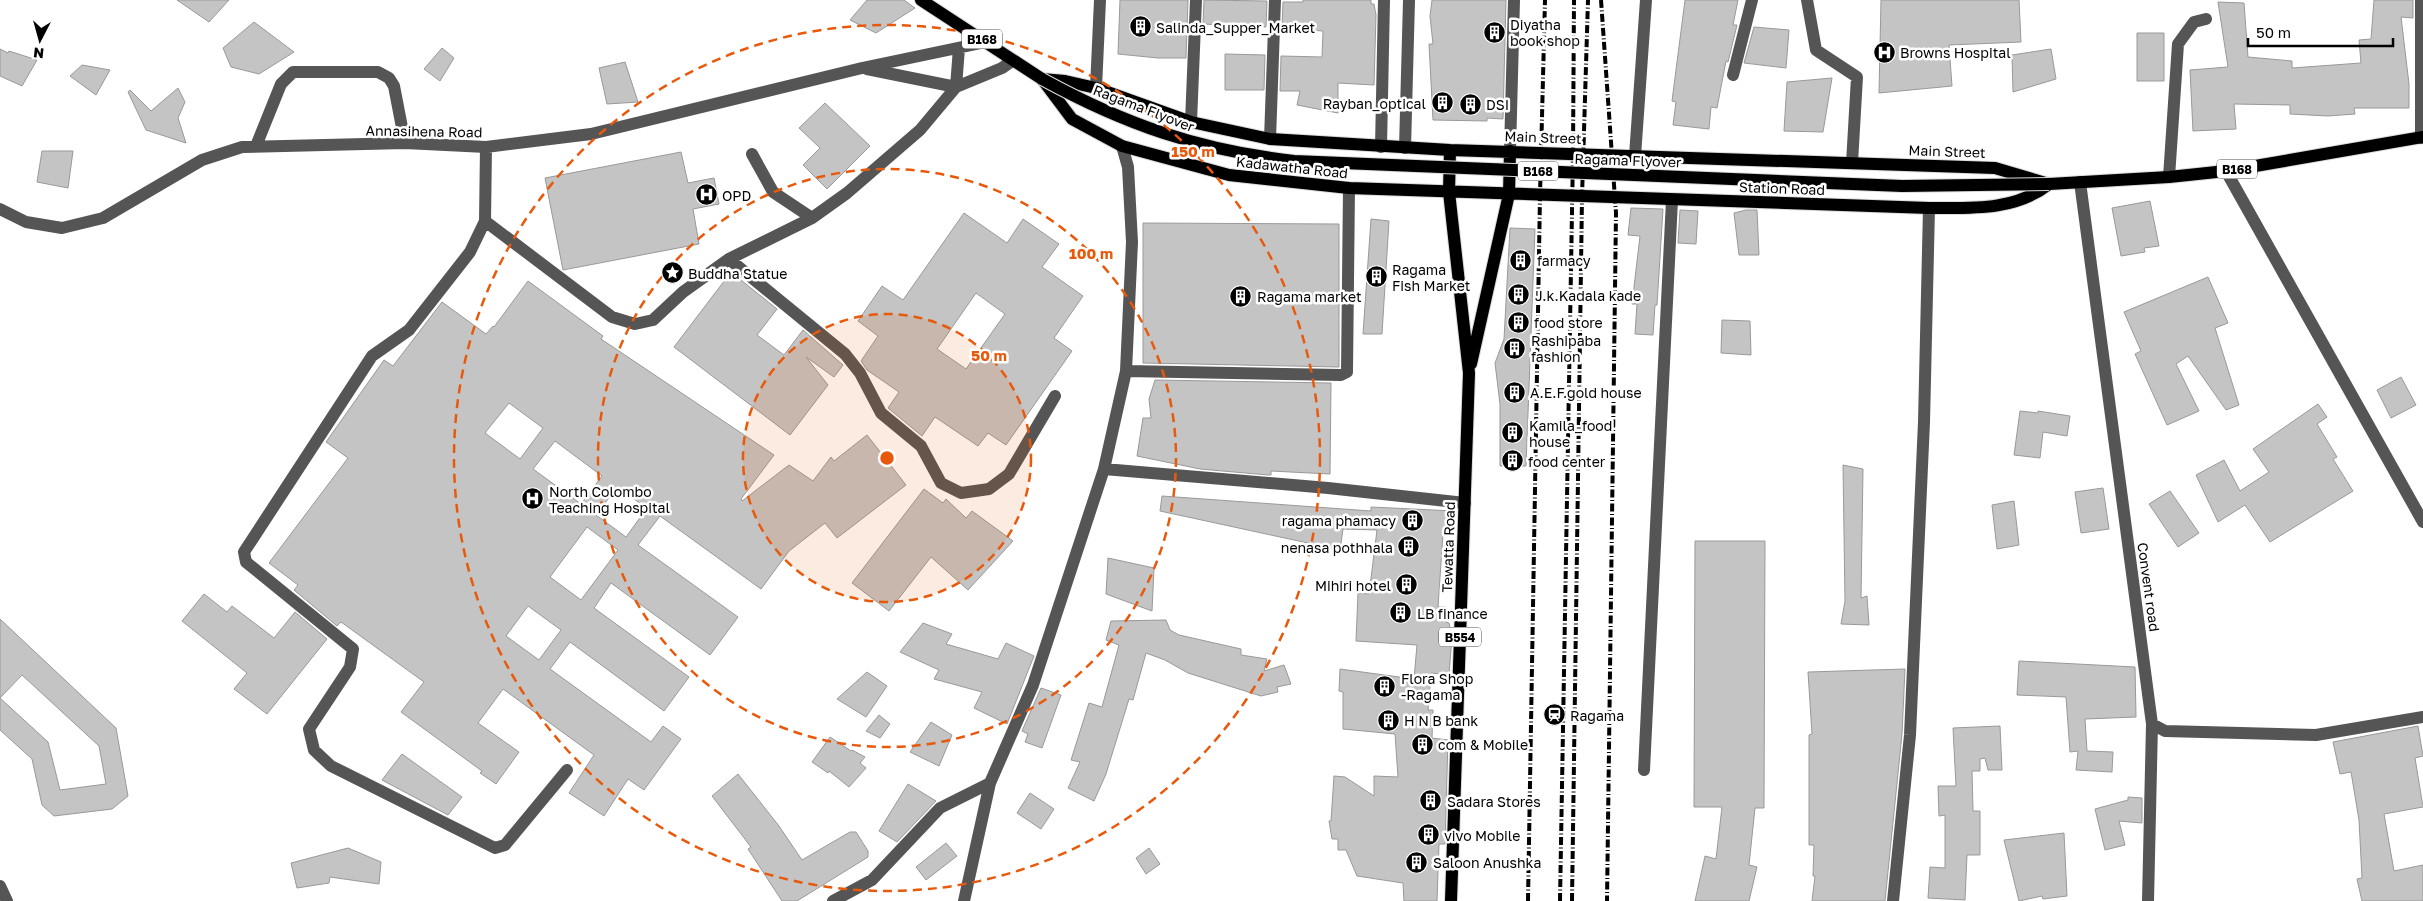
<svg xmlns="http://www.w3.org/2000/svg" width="2423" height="901" viewBox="0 0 2423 901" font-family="'Golos Text',sans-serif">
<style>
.building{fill:#c4c4c4;stroke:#999;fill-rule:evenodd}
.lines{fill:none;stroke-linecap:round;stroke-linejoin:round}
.major-casing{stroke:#dbdbdb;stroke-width:14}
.minor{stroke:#555;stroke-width:12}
.major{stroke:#000;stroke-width:12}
.rail{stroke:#000;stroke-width:4;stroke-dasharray:8 2.5 1 2.5;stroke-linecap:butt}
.major-bridge-casing{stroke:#dbdbdb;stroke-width:14;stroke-linecap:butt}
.major-bridge{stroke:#000;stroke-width:12}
.ring{fill:none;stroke:#e8590c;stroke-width:2.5;stroke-dasharray:9 6}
.labels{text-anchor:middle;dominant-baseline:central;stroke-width:5;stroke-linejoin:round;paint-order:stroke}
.shield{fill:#fff;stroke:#4c4c4c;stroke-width:1}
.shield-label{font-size:12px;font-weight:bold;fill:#000}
.poi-label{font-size:14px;fill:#000;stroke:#fff;text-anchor:start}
.street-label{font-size:14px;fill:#000;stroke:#fff}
.centre{fill:#e8590c;stroke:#fff;stroke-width:2.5}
.ring-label{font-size:15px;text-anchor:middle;font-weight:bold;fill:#e8590c;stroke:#fff;stroke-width:5;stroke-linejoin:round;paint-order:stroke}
</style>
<rect width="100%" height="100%" fill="#fff"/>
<path class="building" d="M177,0H229L209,22Z
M867,0H904L915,8L876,33L850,20Z
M1120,0H1188L1186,58H1158L1118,54Z
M1204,0L1267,1L1266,27L1203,24Z
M1303,0H1371V4H1374L1376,15L1374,85L1338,83V113L1297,105L1300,91H1280L1281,56L1322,57L1323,31L1282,28L1283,2H1303Z
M1432,0H1506L1503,119L1487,118V121L1433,120L1429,44H1433L1430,16Z
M1685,0H1738L1733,25H1737L1728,62L1726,61L1717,108L1711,107L1709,129L1673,125L1676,102L1672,101Z
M1881,0H2019L2021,42L1949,45L1952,86L1879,93Z
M2374,0H2413V18L2401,17L2409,84V108H2354L2355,114L2328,116L2290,114V105L2234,104L2236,129L2193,131L2190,70L2228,67L2218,2L2244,3L2248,57L2292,61V68L2361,63L2359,40L2371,39Z
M254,22L294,52L259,74L231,67L223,48Z
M1754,27L1789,30L1786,68L1744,63Z
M2137,33H2164V81H2137Z
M442,48L454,58L440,81L424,69Z
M0,49L8,53L9,51L37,60L22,86L0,76Z
M2051,49L2056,79L2013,92L2012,55Z
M1225,54L1265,55L1264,90H1225Z
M625,62L638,102L607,104L599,68Z
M82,65L110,70L96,95L70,76Z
M1832,78L1823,132L1784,131L1787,82Z
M178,88L185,102L178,118L186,143L146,130L128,92L130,90L151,111Z
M825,103L870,146L827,189L803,165L820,148L799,128Z
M42,151H73L68,188L37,182Z
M681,152L688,183L714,178L719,204L693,209L699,244L563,270L545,178Z
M2150,201L2159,246L2144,248L2145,252L2121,256L2112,208Z
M1631,208L1663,209L1657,305H1655L1653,335L1635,334L1637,304H1632L1640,236L1628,235Z
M1680,210L1698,211L1696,244L1678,243Z
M1746,210H1757L1759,255H1739L1734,213Z
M964,213L1007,243L1023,219L1059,244L1042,267L1083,296L1054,338L1072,351L1006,445L988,433L978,446L935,417L922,436L888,408L899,392L867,370L861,361L878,336L858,321L882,286L903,300ZM976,293L1005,314L966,369L937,349Z
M1371,219L1389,221L1382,334H1363Z
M1143,223L1339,224V367L1143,363Z
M1510,228L1535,229L1526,466H1500V404L1495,363L1504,339Z
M731,272L777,309L757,335L784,355L803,330L843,365L834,377L806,357L828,385L790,435L674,347Z
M2208,277L2228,323L2215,328L2239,405L2226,410L2188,356L2176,364L2199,411L2167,425L2135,354L2141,351L2124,312Z
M528,281L603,336L601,339L774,455L741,499L742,501L789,465L813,481L831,457L834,461L867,435L906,485L837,538L825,523L789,551L761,589L660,516L638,545L738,617L710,655L611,583L594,608L689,677L664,711L570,642L550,669L651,742L663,726L681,739L644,790L628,779L604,816L569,793L594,755L503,689L478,723L519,752L496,784L480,773L482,771L401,712L424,682L341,622L337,626L294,590L298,585L269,563L348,458L326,442L384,360L393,366L442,302L486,334L493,326L494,327ZM509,403L543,428L520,459L485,433ZM555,441L602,476L581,504L533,469ZM617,487L647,508L626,537L596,515ZM587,527L618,550L581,600L550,577ZM528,606L561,630L539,660L506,636Z
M1722,320L1750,321L1751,355L1721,353Z
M2401,377L2416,405L2391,418L2377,390Z
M1155,380L1331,383L1330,474L1271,471V475H1268L1200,469L1137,456L1143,418H1151L1149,399Z
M2318,404L2327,417L2317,424L2337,457L2333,459L2353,491L2270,542L2245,505L2218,522L2196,475L2224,460L2240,491L2269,472L2253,449Z
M2020,411L2038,413V411L2070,416L2067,436L2043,432L2040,458L2014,455Z
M1843,465L1863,469L1861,598L1867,596L1869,625L1841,624L1845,601Z
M2103,488L2109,529L2081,533L2075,492Z
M924,489L943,503L946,499L966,518L972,511L1013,541L968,590L931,557L889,611L852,583Z
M2170,491L2199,533L2178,547L2149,504Z
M1162,496L1371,511V507L1454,511V535L1443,534L1438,607H1446V622L1449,623L1452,636L1449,675L1431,673L1428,710H1433L1432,738L1448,740L1445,844H1439L1437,901H1404L1403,883L1357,876L1346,850H1338V839H1332L1329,821H1331L1334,776L1345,777L1374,796V776L1398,777L1395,734L1343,729V692L1339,691L1340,669L1414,679L1417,645L1356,641L1358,593L1369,594L1377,530L1343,529L1340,550L1160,511Z
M2014,501L2019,545L1997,549L1992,505Z
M1695,541H1765L1764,808H1755L1749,865L1757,867L1749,901H1695L1705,856L1716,859L1722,807H1694Z
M1108,558L1154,568L1152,611L1106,594Z
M204,594L227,612L232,606L274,638L295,612L327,639L267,714L234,689L247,673L182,621Z
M0,619L116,728L128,796L112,809L54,816L42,805L32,759L0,730ZM22,675L99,746L106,784L60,790L48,742L0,698Z
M1166,620L1170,630L1179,635L1241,649V655L1267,659L1264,671L1284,665L1291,684L1277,687L1278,692L1261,696L1188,673L1165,660L1146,653L1133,700L1129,699L1106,774L1094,801L1068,788L1080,762L1071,760L1089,703L1102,707L1119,645L1106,640L1111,621Z
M923,623L952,634L946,644L998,659L1006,643L1034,656L1007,724L974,708L982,692L934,679L939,670L900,652Z
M2019,661L2135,667L2136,717L2085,719L2087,751L2113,752L2112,772L2076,770L2078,751L2070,752L2066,697L2017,695Z
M1905,669L1902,734L1885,901H1812L1815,876H1813L1814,845H1809V735L1812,734L1808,672Z
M867,672L887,686L866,717L837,699Z
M1041,688L1061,695L1042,748L1025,742L1028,734L1022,731Z
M879,715L890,724L880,738L866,731Z
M931,722L952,735L939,766L910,752Z
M2000,726L2002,770H1988L1985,758L1980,759V771H1972L1973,811H1980V855H1967L1965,900L1928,898L1930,867L1945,868V815L1939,816L1938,786H1956L1953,728Z
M2418,726L2423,756L2415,758L2423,807L2384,814L2394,871L2423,865V901H2362L2357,879L2362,878L2359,820L2351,772L2340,774L2333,742Z
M830,737L851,751L852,750L865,757L860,763L866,768L849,787L829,771L828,773L812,762Z
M402,754L462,797L448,815L382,780Z
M738,774L779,826L802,860L850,832H856L868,851V857L797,901H782L748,849L751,847L712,796Z
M908,784L936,801L897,842L879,831Z
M1030,793L1054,809L1041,829L1017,813Z
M2128,797L2142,798V823L2119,821L2125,845L2105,850L2095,809L2128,800Z
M2064,833L2067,896L2043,899L2042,896L2019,901L2004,840Z
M946,843L957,856L926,880L916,867Z
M348,848L381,862L379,884L330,877L329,883L297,888L291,863Z
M1149,848L1160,864L1146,874L1136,858Z"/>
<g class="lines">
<defs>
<path id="major" d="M921,0L1042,79L1072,119L1122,146L1229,175L1349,188L1929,208C1971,208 2015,211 2049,184
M1042,79L1065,81L1096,88L1191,122L1270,139L1450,150L1995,168L2049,184L2169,177L2226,171L2423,137
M1450,150L1449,192L1469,373L1451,901
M1471,364L1509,194L1510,151"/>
</defs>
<use href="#major" class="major-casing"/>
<path class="minor" d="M1807,0L1816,50L1857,77L1852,163
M867,69L956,87L1002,68L1012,61
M1733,75L1752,0
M1096,88L1100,0
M1191,122L1196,0
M2421,138V0
M1270,139L1275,0
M256,146L281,84L293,72H378L389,78L394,86L405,143
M486,147L485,221L470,252L409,330L372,356L244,552L246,562L353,649L350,667L309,729L314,750L331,766L495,848L505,845L567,770
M1381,147L1384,0
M1405,148L1409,0
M1510,151L1514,0
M752,154L773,192L812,218
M1635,156L1646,0
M2226,171L2423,522
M2169,177L2178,44L2194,22L2206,19
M2080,182L2152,724L2165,731L2316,735L2423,717
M0,209L26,222L62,228L103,218L202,160L242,147L405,143L486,147L591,134L862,68L986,42
M485,221L612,317L635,324L653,320L683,292L729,259L812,218L847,193L920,130L956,87L959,48
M729,259L845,354L860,373L881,413L921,446L941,483L961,493L989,489L1009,474L1055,396
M1126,371L1341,375L1347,372L1349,188
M1104,469L1328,488L1465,503
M1644,770L1672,200
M0,886L7,901
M833,901L872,880L940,808L990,783
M964,901L990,783L1033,685L1104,469L1126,371L1132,242L1128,167L1122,146
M1893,901L1910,735L1924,422L1929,208
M2148,901L2152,724"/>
<use href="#major" class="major"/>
<path class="rail" d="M1601,0L1616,213L1607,901
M1528,901L1540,195L1545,0
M1560,901L1573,154L1574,0
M1572,901L1582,197L1588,0"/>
<defs>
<path id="major-bridge" d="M1042,79C1126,125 1199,150 1294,161L1902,186L2049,184"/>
</defs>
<use href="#major-bridge" class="major-bridge-casing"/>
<use href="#major-bridge" class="major-bridge"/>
</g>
<circle cx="887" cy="458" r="144" fill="#e8590c" fill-opacity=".12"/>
<g class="ring">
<circle cx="887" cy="458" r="144"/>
<circle cx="887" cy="458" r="289"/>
<circle cx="887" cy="458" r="433"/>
</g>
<defs>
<symbol id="building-disc" viewBox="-11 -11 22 22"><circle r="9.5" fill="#000" stroke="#fff"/><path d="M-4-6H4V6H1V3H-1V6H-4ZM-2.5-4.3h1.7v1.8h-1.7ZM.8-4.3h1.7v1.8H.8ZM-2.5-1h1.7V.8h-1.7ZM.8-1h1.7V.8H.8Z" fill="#fff"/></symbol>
<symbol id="hospital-disc" viewBox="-11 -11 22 22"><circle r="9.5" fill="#000" stroke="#fff"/><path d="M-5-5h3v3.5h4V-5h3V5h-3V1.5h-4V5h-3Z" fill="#fff"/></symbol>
<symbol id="sight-disc" viewBox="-11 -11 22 22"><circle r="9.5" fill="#000" stroke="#fff"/><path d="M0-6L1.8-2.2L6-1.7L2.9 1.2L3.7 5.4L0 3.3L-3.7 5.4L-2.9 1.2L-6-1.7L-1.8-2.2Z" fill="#fff"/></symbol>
<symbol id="station-disc" viewBox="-11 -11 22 22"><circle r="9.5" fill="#000" stroke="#fff"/><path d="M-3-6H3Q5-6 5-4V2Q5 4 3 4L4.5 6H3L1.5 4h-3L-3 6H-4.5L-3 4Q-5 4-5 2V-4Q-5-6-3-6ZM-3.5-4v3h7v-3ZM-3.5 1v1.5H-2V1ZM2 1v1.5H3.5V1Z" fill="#fff"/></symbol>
</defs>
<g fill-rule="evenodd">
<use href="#building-disc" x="1128" y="14" width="25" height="25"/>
<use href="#building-disc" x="1482" y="20" width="25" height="25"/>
<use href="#hospital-disc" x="1872" y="40" width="25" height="25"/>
<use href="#building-disc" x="1430" y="90" width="25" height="25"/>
<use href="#building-disc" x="1458" y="92" width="25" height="25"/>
<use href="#hospital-disc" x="694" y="182" width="25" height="25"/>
<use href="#building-disc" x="1508" y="248" width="25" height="25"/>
<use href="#sight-disc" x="660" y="260" width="25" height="25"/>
<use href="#building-disc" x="1364" y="264" width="25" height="25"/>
<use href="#building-disc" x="1506" y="282" width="25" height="25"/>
<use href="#building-disc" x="1228" y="284" width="25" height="25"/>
<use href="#building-disc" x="1506" y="310" width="25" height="25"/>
<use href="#building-disc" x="1502" y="336" width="25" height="25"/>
<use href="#building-disc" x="1502" y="380" width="25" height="25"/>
<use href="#building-disc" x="1500" y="420" width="25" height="25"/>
<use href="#building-disc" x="1500" y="448" width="25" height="25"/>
<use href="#hospital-disc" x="520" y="486" width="25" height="25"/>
<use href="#building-disc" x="1400" y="508" width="25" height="25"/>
<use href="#building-disc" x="1396" y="534" width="25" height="25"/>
<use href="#building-disc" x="1394" y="572" width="25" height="25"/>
<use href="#building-disc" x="1388" y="600" width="25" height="25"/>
<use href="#building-disc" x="1372" y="674" width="25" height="25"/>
<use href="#station-disc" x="1542" y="702" width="25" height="25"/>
<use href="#building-disc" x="1376" y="708" width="25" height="25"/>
<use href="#building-disc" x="1410" y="732" width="25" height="25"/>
<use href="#building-disc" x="1418" y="788" width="25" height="25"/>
<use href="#building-disc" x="1416" y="822" width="25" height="25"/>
<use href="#building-disc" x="1404" y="850" width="25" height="25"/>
</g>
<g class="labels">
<g class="shield">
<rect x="962" y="29.5" width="40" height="19" rx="4"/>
<rect x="2217" y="159.5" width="40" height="19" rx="4"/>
<rect x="1518" y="161.5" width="40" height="19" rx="4"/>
<rect x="1439" y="627.5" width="42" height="19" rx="4"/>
</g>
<g class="shield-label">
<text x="982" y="39">B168</text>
<text x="2237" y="169">B168</text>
<text x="1538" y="171">B168</text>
<text x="1460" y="637">B554</text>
</g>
<g class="poi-label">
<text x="1510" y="24">Diyatha<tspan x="1510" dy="16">book shop</tspan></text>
<text x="1156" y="27">Salinda_Supper_Market</text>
<text x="1900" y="52">Browns Hospital</text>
<text x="1426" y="103" text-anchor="end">Rayban_optical</text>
<text x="1486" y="104">DSI</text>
<text x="722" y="195">OPD</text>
<text x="1537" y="260">farmacy</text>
<text x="1392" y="269">Ragama<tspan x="1392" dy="16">Fish Market</tspan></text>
<text x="688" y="273">Buddha Statue</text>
<text x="1535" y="295">J.k.Kadala kade</text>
<text x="1257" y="296">Ragama market</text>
<text x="1534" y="322">food store</text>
<text x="1531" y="340">Rashipaba<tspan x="1531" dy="16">fashion</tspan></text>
<text x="1530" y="392">A.E.F.gold house</text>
<text x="1529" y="425">Kamila_food<tspan x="1529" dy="16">house</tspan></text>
<text x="1528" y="461">food center</text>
<text x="549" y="491">North Colombo<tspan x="549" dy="16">Teaching Hospital</tspan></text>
<text x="1396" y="520" text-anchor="end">ragama phamacy</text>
<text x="1393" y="547" text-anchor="end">nenasa pothhala</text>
<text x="1391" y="585" text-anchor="end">Mihiri hotel</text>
<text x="1417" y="613">LB finance</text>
<text x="1401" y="678">Flora Shop<tspan x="1401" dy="16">-Ragama</tspan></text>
<text x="1570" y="715">Ragama</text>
<text x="1404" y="720">H N B bank</text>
<text x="1438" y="744">com &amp; Mobile</text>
<text x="1447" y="801">Sadara Stores</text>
<text x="1444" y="835">vivo Mobile</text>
<text x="1433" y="862">Saloon Anushka</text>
</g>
<g class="street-label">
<text transform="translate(1144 108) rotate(21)">Ragama Flyover</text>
<text transform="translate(424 131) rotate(1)">Annasihena Road</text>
<text transform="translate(1543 137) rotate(2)">Main Street</text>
<text transform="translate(1947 151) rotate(2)">Main Street</text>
<text transform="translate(1628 160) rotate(2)">Ragama Flyover</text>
<text transform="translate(1292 167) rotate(6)">Kadawatha Road</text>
<text transform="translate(1782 188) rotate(2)">Station Road</text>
<text transform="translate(1448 547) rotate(-88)">Tewatta Road</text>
<text transform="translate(2149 587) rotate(82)">Convent road</text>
</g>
</g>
<circle cx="887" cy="458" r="8" class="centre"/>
<g class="ring-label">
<text x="1193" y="157">150 m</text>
<text x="1091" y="259">100 m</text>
<text x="989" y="361">50 m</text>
</g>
<g transform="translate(40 40) rotate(186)" stroke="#ffffff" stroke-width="4" paint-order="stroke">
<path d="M0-4L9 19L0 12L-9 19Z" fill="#000000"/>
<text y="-8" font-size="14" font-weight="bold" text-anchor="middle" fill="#000000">N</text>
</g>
<path d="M2248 38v8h145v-8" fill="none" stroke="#000000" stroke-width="2.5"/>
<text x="2256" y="38" font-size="15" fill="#000000" stroke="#ffffff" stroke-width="4" paint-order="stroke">50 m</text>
</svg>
